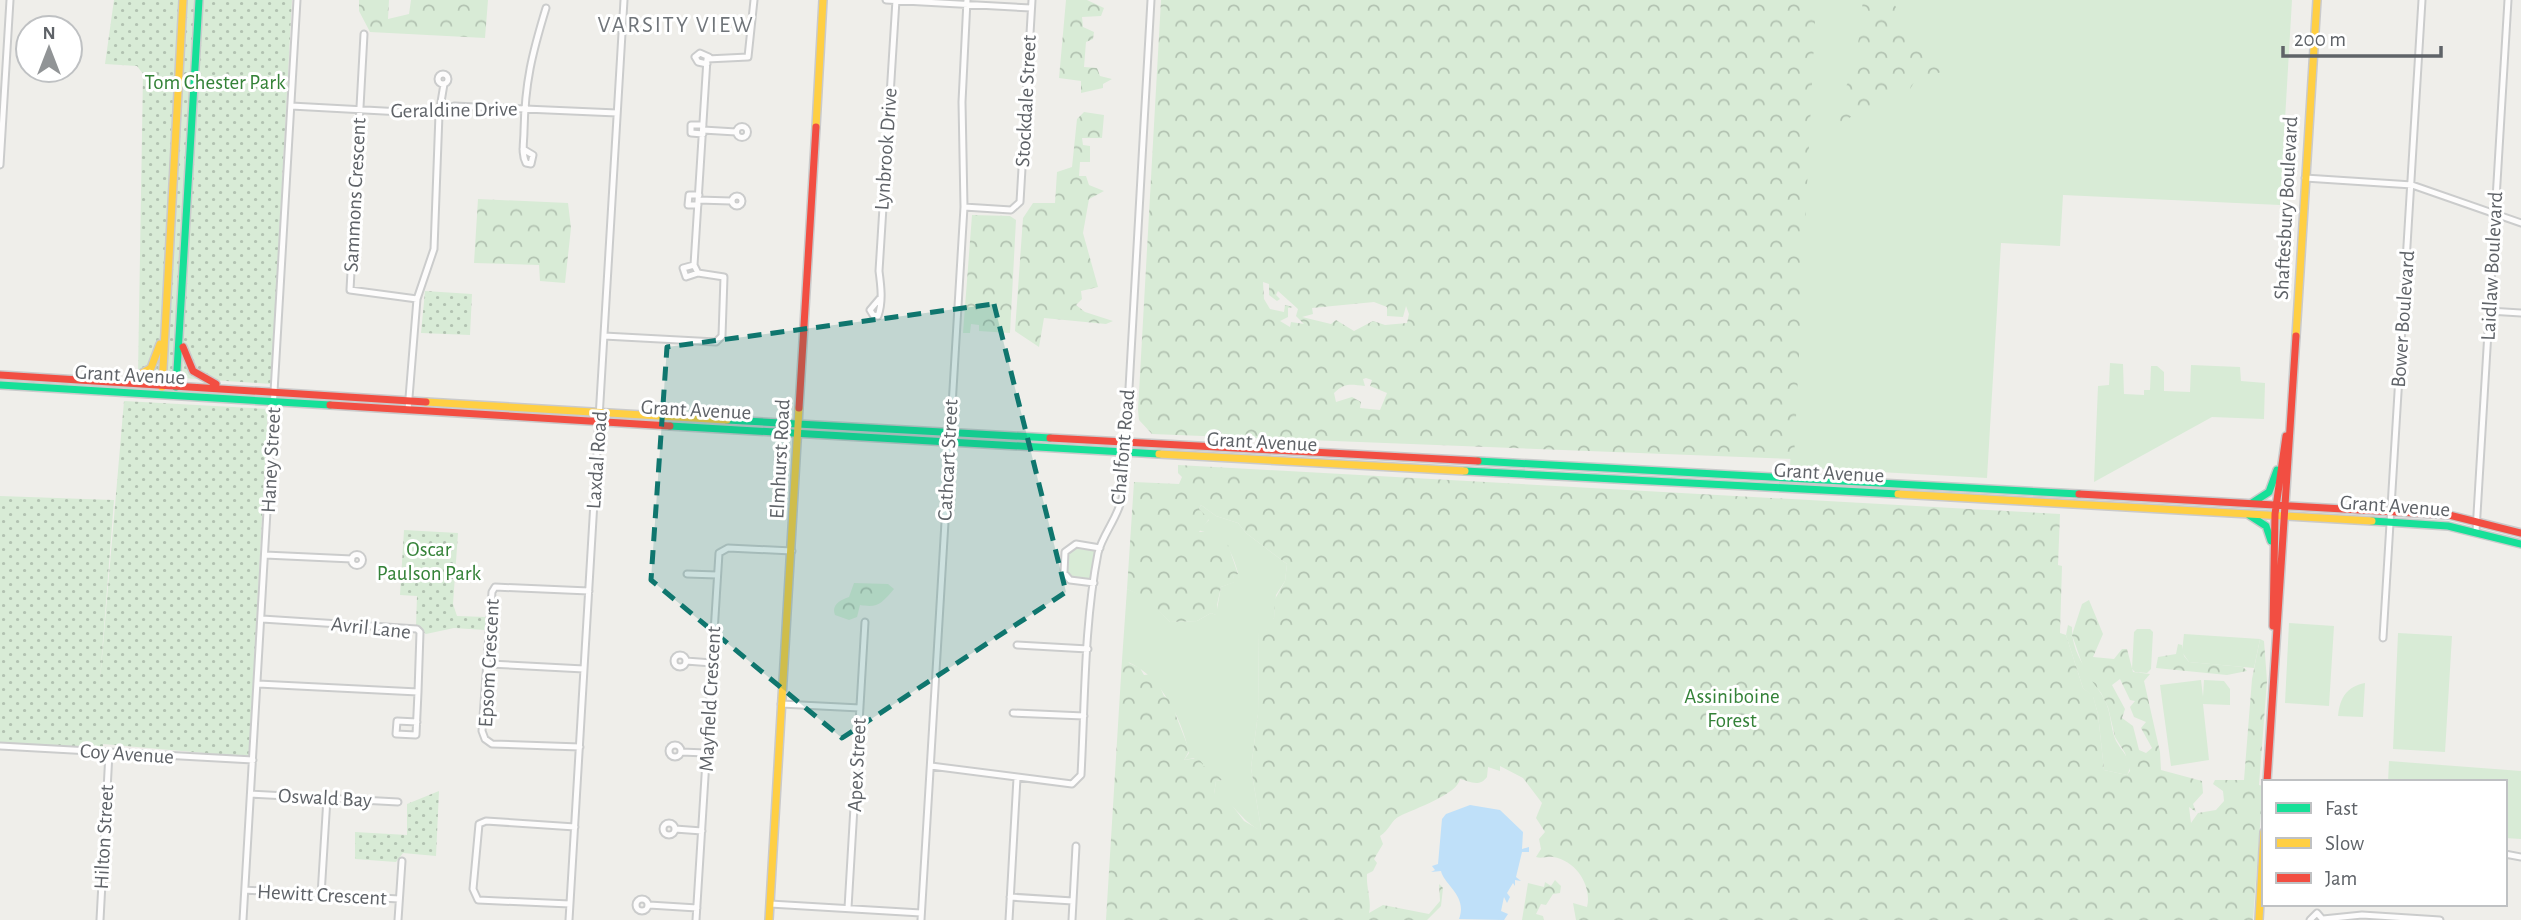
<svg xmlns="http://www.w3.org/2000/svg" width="2521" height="920" viewBox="0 0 2521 920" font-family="'Alegreya Sans',sans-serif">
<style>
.green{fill:#d8ebd6}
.forest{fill:url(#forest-crowns);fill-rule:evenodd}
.park{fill:url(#park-dots)}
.water{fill:#bfe0f9}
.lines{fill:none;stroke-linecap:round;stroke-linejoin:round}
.street-casing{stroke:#cbcccc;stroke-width:9}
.fast-casing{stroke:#cacacb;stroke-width:10}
.slow-casing{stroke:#cacacb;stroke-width:10}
.jam-casing{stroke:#cacacb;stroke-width:10}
.street{stroke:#fdfcfc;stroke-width:5}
.fast{stroke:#16e098;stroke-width:7}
.slow{stroke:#ffcf43;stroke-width:7}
.jam{stroke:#f24e42;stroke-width:7}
.marked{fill:#0f766e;fill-opacity:0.2;stroke:#0f766e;stroke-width:5;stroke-dasharray:14 9;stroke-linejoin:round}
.labels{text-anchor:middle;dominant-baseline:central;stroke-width:6;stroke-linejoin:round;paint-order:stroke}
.park-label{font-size:21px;fill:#348238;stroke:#fff}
.street-label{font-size:21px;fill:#5f6368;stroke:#fff}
.neighbourhood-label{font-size:23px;letter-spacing:2px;fill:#70757a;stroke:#fff}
</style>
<defs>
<pattern id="forest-crowns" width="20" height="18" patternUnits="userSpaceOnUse" patternTransform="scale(1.75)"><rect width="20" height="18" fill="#d8ebd6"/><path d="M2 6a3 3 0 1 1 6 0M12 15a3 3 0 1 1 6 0" fill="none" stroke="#b2c2b1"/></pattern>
<pattern id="park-dots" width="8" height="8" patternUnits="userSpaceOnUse" patternTransform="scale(1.75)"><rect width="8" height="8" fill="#d8ebd6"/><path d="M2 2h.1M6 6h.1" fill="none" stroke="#b2c2b1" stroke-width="1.8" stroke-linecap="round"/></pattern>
</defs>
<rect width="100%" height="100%" fill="#efeeea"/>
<path class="green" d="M1815,0H2292L2280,205L2063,195L2060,246L2001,243L1987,478L1790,467Z
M2110,363L2123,364L2124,394L2144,395V390H2150L2151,366H2157L2164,372V391L2190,392L2191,365L2240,367L2241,381L2265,383L2264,419L2212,417L2094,482L2098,386L2109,385Z
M1201,505L1216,516L1238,523L1246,533L1287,564L1285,581L1276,595L1274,618L1266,631H1259L1258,714L1251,768L1261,828L1259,830C1241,820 1233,801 1214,794L1216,781L1222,780L1210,769L1200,767L1194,758L1184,760L1189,753C1182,718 1158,670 1122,660L1127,589L1145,597L1170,622L1197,621L1211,613L1216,615L1221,587L1234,582L1233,576L1238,573C1231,547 1223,536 1198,530L1209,520L1199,509Z
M1073,547L1093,548L1095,552L1090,578L1072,579L1065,573L1067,554Z
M2289,623L2334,626L2329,706L2285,703Z
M2068,625L2072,627C2071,658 2096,680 2107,705C2111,716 2111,730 2116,741C2122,752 2135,762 2127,775L2104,770L2098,714L2093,697L2083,688L2066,635Z
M2137,629H2150L2153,632L2151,669L2147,673L2135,672L2132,669L2134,632Z
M2398,633L2452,636L2445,752L2393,749Z
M2184,634L2260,639L2254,668L2189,662L2182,652Z
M2201,680L2203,697L2204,680L2224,681L2230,689V705L2203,704L2209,760L2171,766L2160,685Z
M2365,683L2363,717L2338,716C2340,698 2346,687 2365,683Z
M2389,761L2521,771V839L2505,838V782H2388Z"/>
<path class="forest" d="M359,0H389L388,19L409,14L411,0H488L485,38L370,32L359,11Z
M1066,0H1087L1104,8L1101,16L1082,17L1083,27L1094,32L1093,39L1086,42L1084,67L1097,68L1100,76L1112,79L1103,84V88L1081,93V81L1059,78Z
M1161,0H1816L1794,459L1152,434L1139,420L1138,410ZM1263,282L1269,284V295L1277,301L1280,299L1276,295L1278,291L1298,309L1296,316L1304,324L1291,322L1290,327L1280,321L1288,317V308L1293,307L1285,305L1284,312L1270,309L1264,299ZM1374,302L1387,307V316L1403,317L1406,306L1409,314L1407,323L1385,325L1373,321L1354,331L1336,320L1331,324L1302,317L1313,314L1312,308ZM1366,378L1372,380L1370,386L1387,393L1380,410L1360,408L1361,402L1352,397L1336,402L1334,393C1346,382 1351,385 1365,386L1363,379Z
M1862,0H1892L1916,43L1947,70L1915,81L1910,89L1852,116L1844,122L1843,129H1837L1833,124V110L1852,75L1863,16Z
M1084,112L1104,115L1102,138H1082L1083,145L1090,146V162H1080L1079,176H1086L1089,185L1104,191L1089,199L1083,233L1098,287L1081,291L1082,299L1076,305L1085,312L1113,321L1106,324L1044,318L1039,347L1015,331L1023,218L1033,203H1055L1057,172L1072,167L1077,119Z
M478,199L568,203L571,228L565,283L540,281L539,265L474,263Z
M972,215L1010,216L1016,220L1010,333L979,331V325L971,324L970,333H963Z
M1178,465L2060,514L2058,565L2062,566L2060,633L2066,635L2083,688L2093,696L2098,714L2104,770L2127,775L2130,771L2125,753L2115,737L2108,707L2101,693L2085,672L2072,635L2082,604L2089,600L2103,634L2093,657L2114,659L2122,649H2127L2133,672L2150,674L2144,681L2160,752L2161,770L2202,781L2203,793L2193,804L2196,812L2189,807L2191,823L2198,813L2216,810L2224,801L2223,791L2213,784L2215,780H2244L2252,679L2260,639L2264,641L2267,681L2259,785L2263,786L2253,920H1576L1573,903L1587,907C1592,888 1578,861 1553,857C1546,856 1542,859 1536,857L1541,849L1539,839L1545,832L1536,818L1542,803L1523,778L1500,766V771L1488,767L1487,777C1479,788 1469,781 1460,779C1458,794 1414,809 1400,816C1391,820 1389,831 1380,836L1383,844L1374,859L1377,863L1373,871L1367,874C1366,888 1372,902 1369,913L1383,905L1429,914L1440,901L1439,884L1443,888L1441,906L1427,920H1106L1122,660L1127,657L1129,663L1140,668L1144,675L1154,674L1164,696L1174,702L1176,716L1187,744L1196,748L1189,751L1184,760L1198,758L1203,764L1200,767L1209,766L1222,780L1216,781L1214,794L1222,792L1244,821L1258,829L1261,828L1251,768L1258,714L1259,630L1266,631L1267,624L1274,618L1275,599L1285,581L1287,564L1246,533L1238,523L1216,516L1201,505L1199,509L1209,519L1199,532L1211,531L1228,545L1238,574L1233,576L1235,582L1221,587L1217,605L1218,616L1211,613L1197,621L1170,622L1145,598L1127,589L1134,482L1179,484L1182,477L1178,473ZM2120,679L2130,700L2135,701L2130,707L2134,717L2146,722L2141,728L2152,748L2146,753L2139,750L2133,726L2122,718L2125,709L2112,685Z
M854,583L888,584L894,589C881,604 878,608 860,605L857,617L849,620L835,615C831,605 840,600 849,597Z
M2178,644L2182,645L2184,656L2189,662L2243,667L2247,671L2227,675L2156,668L2158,657L2176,654Z
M1555,880L1561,886L1560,893L1553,894L1546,905L1541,904L1536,914L1543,916L1544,920H1522L1528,883L1544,887L1545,882L1551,886Z"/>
<path class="park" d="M114,0H292L271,384L138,375L143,74L137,66L105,64Z
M425,291L472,294L470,335L421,333Z
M124,401L268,409L249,757L103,744V748L0,743V496L114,500L99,692Z
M404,530L458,533L453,604L457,616L486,617L485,630L454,628L426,634L416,626L417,596L400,595Z
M439,791L436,856L403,853L396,862L355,859V832L407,835V804Z"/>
<path class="water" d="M1470,805L1500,810L1523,832L1522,849L1529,847V852H1522L1516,877L1521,881L1515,880V886L1513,883L1507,893L1510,897L1507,903L1504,897L1501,911L1508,914L1504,920L1459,919C1468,896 1444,885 1441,871L1431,872L1435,870L1432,866L1438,864L1442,819L1446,814Z"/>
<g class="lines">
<defs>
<path id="street" d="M886,0L1031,8
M364,34L350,290L417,299
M707,64L698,62L695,57L700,53L709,57
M438 79a5 5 0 1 1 10 0a5 5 0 1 1-10 0Z
M291,106L439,114L454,106L617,113
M736.5 132a5.5 5.5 0 1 1 11 0a5.5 5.5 0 1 1-11 0Z
M703,130L736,132
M703,134L691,133V125H703
M523,149L533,155L531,164L526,163C521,154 524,142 524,131C525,82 532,54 546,8
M0,165L10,0
M2305,178L2412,185L2521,223
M732 201a5 5 0 1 1 10 0a5 5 0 1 1-10 0Z
M698,200L731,201
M698,205H688L689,195H699
M964,207L1011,210L1020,202L1032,0
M694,265L683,268L686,277L698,273
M881,297L870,310L873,315L878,316C883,302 881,286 879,271L896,0
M2489,311L2521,313
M604,336L716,342L722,336L724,277L698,273L694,265L707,59L748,57L754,0
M408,410L417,299L434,249L439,114L444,84
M2476,531L2508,0
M351.5 560a5.5 5.5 0 1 1 11 0a5.5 5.5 0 1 1-11 0Z
M265,555L352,559
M687,574L717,575
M1094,583L1070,580L1064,573L1065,552L1076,544L1100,548
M2383,638L2422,0
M1017,645L1088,649
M674 661a6 6 0 1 1 12 0a6 6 0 1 1-12 0Z
M686,661L712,663
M489,664L584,669
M258,684L418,692L420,632L417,629L262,619
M781,704L860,708
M1013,713L1084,716
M417,722L397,721L396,734L416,735L418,692
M669 751a6 6 0 1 1 12 0a6 6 0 1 1-12 0Z
M0,746L253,760
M580,747L492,744L485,739L482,731L492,592L495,587L589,591
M681,752L706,753
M931,766L1072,784L1081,775C1085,702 1084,625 1098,553C1103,533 1119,517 1123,494L1151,0
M251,794L398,802
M663 829a6 6 0 1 1 12 0a6 6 0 1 1-12 0Z
M675,829L702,831
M2505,854L2521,857
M245,890L399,899
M321,895L327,798
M1010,897L1073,901
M636 905a6 6 0 1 1 12 0a6 6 0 1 1-12 0Z
M570,904L478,900L473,889L479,824L486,821L575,827
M770,904L921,913
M649,905L697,908
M848,908L865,622
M2323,919L2362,915L2440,920
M100,920L109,753
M243,920L297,0
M398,920L402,861
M569,920L624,0
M696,920L719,553L728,548L792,551
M921,920L964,207L962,102L967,0
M1009,920L1017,778
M1072,920L1076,846
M2310,920L2317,913L2323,920"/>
<path id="fast" d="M0,385L330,405
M176,387L199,0
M727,420L1050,438
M670,426L1159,454
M1478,461L2079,494
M1465,471L1898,494
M2252,503L2269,492L2277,470
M2249,515L2266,526L2271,541
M2372,521L2448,526L2521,544"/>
<path id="slow" d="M816,127L823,0
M2296,336L2317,0
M130,380L151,368L160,344
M162,387L183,0
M426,402L727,420
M1159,454L1465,471
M1898,494L2372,521
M769,920L799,408
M2259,920L2264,832"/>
<path id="jam" d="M183,347L193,371L216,384
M0,375L426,402
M330,405L670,426
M799,408L816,127
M1050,438L1478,461
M2079,494L2449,515L2521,533
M2273,626L2275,514L2286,436
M2267,782L2296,336"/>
</defs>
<use href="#street" class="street-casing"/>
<use href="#fast" class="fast-casing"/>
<use href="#slow" class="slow-casing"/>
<use href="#jam" class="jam-casing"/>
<use href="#street" class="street"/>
<use href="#fast" class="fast"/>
<use href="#slow" class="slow"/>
<use href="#jam" class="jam"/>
</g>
<path class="marked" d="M994,304L1066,592L842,738L651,580L667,347Z"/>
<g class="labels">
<g class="park-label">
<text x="215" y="82">Tom Chester Park</text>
<text x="429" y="549">Oscar<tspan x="429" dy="24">Paulson Park</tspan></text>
<text x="1732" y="696">Assiniboine<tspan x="1732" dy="24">Forest</tspan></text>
</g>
<g class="street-label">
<text transform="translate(1026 101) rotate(-87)">Stockdale Street</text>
<text transform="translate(454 110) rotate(-1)">Geraldine Drive</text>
<text transform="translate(886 149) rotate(-86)">Lynbrook Drive</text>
<text transform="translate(355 195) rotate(-87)">Sammons Crescent</text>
<text transform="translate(2286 208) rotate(-87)">Shaftesbury Boulevard</text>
<text transform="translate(2492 266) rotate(-87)">Laidlaw Boulevard</text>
<text transform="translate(2403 319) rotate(-86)">Bower Boulevard</text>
<text transform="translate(130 375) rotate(3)">Grant Avenue</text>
<text transform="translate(696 410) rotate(3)">Grant Avenue</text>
<text transform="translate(1262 442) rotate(3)">Grant Avenue</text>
<text transform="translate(1123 447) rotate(-85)">Chalfont Road</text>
<text transform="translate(780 459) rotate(-87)">Elmhurst Road</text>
<text transform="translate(271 460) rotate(-87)">Haney Street</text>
<text transform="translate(597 460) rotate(-86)">Laxdal Road</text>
<text transform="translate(948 460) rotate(-87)">Cathcart Street</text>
<text transform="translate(1829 473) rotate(3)">Grant Avenue</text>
<text transform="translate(2395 506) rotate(4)">Grant Avenue</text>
<text transform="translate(371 628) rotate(6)">Avril Lane</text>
<text transform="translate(489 663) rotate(-87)">Epsom Crescent</text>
<text transform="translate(710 699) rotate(-87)">Mayfield Crescent</text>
<text transform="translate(127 754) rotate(4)">Coy Avenue</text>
<text transform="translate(857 765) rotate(-87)">Apex Street</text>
<text transform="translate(325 798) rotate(3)">Oswald Bay</text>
<text transform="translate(104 837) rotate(-87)">Hilton Street</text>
<text transform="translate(322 895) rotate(3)">Hewitt Crescent</text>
</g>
<g class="neighbourhood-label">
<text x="676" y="25">VARSITY VIEW</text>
</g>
</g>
<rect x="2262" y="780" width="245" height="126" fill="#ffffff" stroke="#bfc1c3" stroke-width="2"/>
<rect x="2276" y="803" width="35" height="10" fill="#16e098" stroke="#bfc1c3" stroke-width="2"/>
<text x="2325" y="815" font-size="21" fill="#5f6368">Fast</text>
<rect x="2276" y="838" width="35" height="10" fill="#ffcf43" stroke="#bfc1c3" stroke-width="2"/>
<text x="2325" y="850" font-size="21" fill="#5f6368">Slow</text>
<rect x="2276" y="873" width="35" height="10" fill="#f24e42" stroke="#bfc1c3" stroke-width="2"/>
<text x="2325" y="885" font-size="21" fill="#5f6368">Jam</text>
<g transform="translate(49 49)"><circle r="33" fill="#ffffff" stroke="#bfc1c3" stroke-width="2"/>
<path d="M0-5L12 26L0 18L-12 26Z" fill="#919496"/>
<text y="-10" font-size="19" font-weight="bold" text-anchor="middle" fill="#5f6368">N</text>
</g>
<path d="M2283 46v10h158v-10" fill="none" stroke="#5f6368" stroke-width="3.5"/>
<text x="2294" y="46" font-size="21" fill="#5f6368" stroke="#ffffff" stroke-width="5" paint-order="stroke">200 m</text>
</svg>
